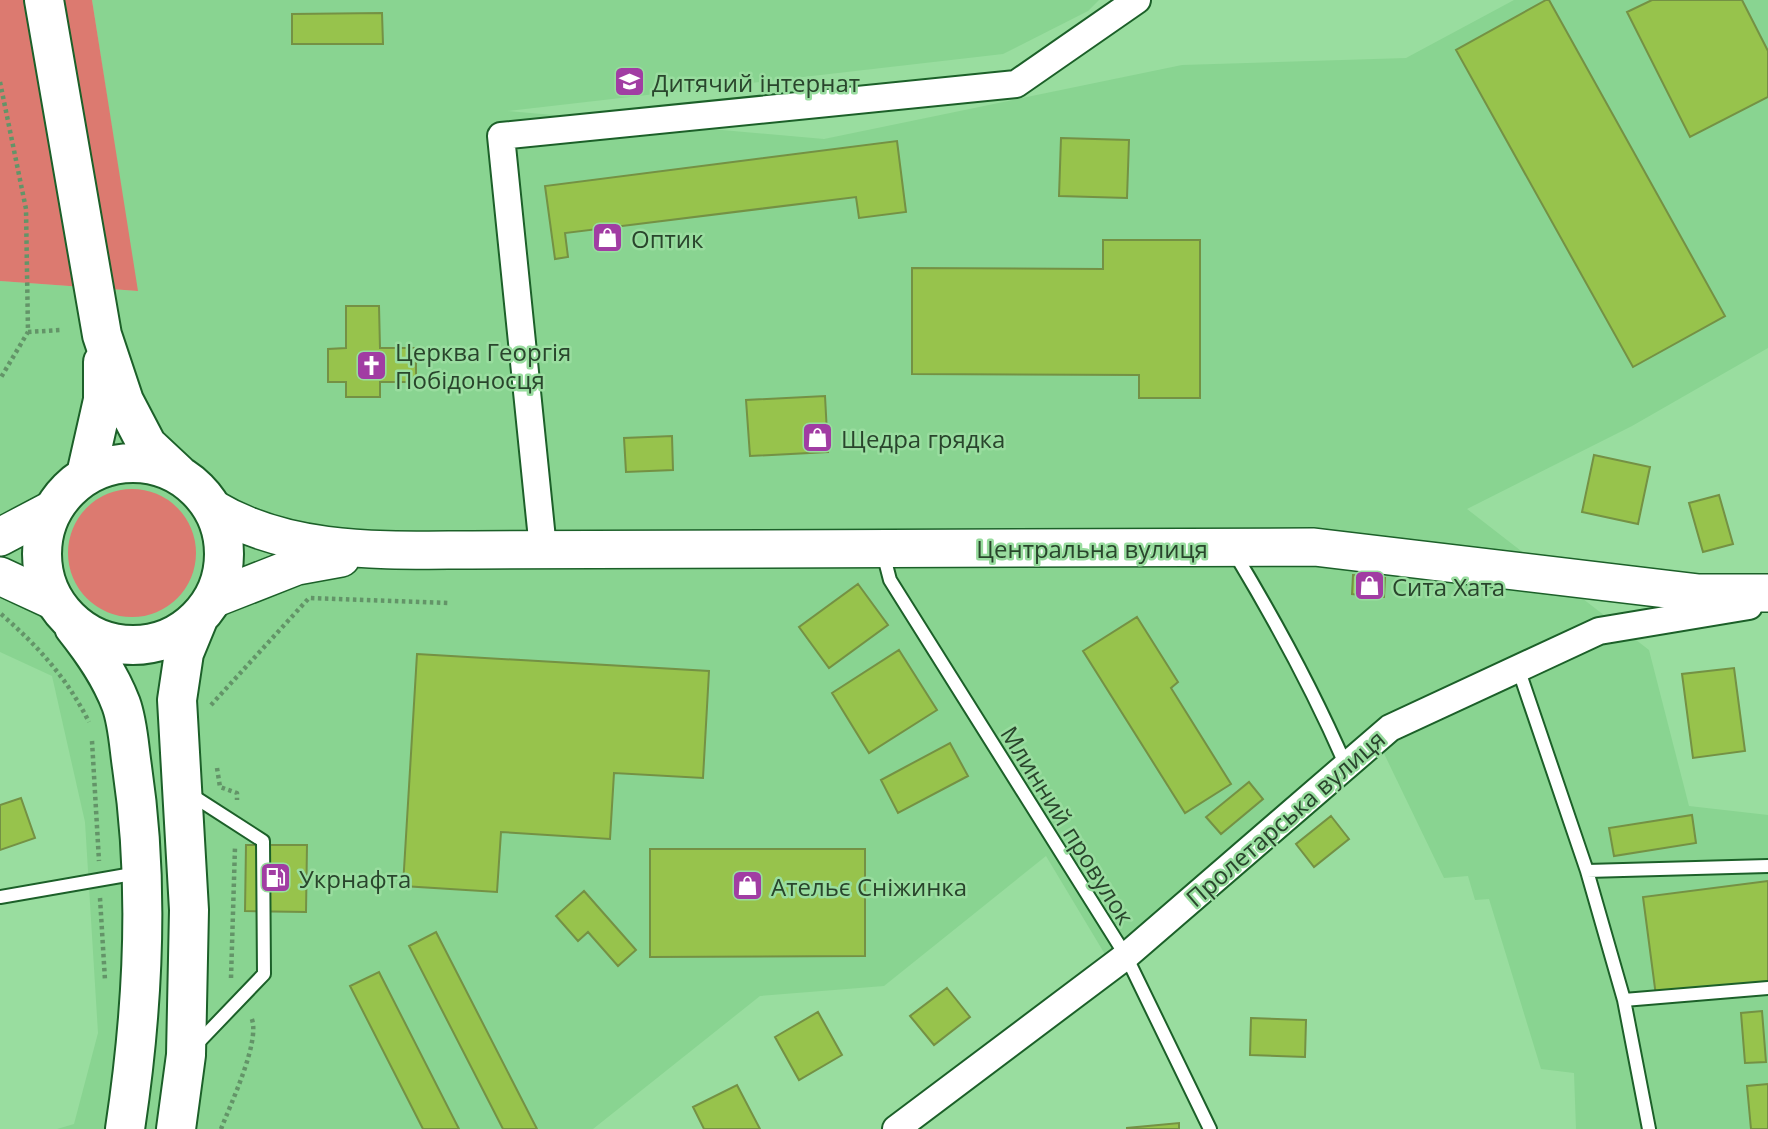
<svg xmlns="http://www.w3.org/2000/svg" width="1768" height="1129" viewBox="0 0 1768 1129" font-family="'Open Sans',sans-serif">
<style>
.built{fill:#89d491}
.green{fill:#dc7a70}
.building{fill:#97c34c;stroke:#749144;stroke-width:2}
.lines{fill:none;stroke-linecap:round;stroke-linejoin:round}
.lane-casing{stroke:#1c6029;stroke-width:16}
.street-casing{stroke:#1c6029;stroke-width:30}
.secondary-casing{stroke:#1c6029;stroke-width:40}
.primary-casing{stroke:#1c6029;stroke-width:42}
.path{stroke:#639468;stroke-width:4.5;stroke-dasharray:3.5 3.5;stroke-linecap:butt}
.lane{stroke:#fff;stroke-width:12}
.street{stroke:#fff;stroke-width:26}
.secondary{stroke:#fff;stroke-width:37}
.primary{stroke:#fff;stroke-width:38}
.labels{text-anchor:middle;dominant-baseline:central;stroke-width:5;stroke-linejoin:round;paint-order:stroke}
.poi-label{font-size:24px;fill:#29452c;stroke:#99dd9f;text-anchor:start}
.street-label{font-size:24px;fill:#29452c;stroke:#99dd9f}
</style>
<rect width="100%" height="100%" fill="#99dd9f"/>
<path class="built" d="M92,0H1099L1088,11L1003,54L507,111L824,139L1182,65L1406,58L1514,0H1768V348L1632,426L1467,509L1649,650L1689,806L1768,815V1129H1576L1574,1073L1541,1069L1489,899L1475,900L1468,876L1444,878L1377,739L1118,976L1046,856L884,986L760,996L593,1129H57L74,1124L98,1033L85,822L52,676L0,652V281L137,291Z"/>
<path class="green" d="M0,0H92L138,291L0,281Z
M68 553a64 64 0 1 1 128 0a64 64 0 1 1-128 0Z"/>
<path class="building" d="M1546,0H1549L1725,316L1633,367L1456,50Z
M1652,0H1742L1768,51V97L1690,137L1627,12Z
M382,13L383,44H292V14Z
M1061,138L1129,140L1127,198L1059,196Z
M897,141L906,212L859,218L856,197L565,233L568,257L555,259L545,186Z
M1103,240H1200V398H1139V375L912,374V268L1103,269Z
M346,306H379L380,348H416V382H380V397H346V382H328V349L346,348Z
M825,396L828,452L750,456L746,400Z
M672,436L673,470L626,472L624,438Z
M1594,455L1650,467L1638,524L1582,512Z
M1719,495L1733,544L1703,552L1689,503Z
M1353,575L1385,578L1384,597L1352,594Z
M858,584L888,625L829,668L799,627Z
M1137,617L1178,682L1171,688L1231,784L1185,813L1083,651Z
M899,650L937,710L869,753L832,693Z
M417,654L709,671L703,778L614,773L610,839L501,832L497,892L403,886Z
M1734,668L1745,751L1693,758L1682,674Z
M950,743L968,776L898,813L881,780Z
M1249,782L1263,799L1221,834L1206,817Z
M21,798L35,838L0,850V805Z
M1692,815L1696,843L1614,856L1609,828Z
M1331,816L1349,839L1314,867L1296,844Z
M246,845H307L306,912L245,911Z
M650,849H865V956L650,957Z
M1768,881V981L1656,996L1643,897Z
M584,891L636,950L618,966L588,932L578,941L556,916Z
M436,932L537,1129H503L409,946Z
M379,972L459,1129H423L350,986Z
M947,988L970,1017L934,1045L910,1016Z
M1762,1011L1766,1062L1745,1063L1741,1013Z
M818,1012L842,1055L799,1080L775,1037Z
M1251,1018L1306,1020L1305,1057L1250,1055Z
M1768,1084V1129H1751L1747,1086Z
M737,1085L760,1129H704L693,1107Z
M1179,1123V1129H1127V1128Z"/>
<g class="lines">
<defs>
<path id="lane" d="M883,553L890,580L1126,956L1210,1129
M1235,554C1276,622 1314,692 1346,766
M1518,668L1587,871L1624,1000L1649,1129
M190,794L263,841L264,974L194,1047
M1587,871L1768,866
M0,897L138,873
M1624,1000L1768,988"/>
<path id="street" d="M543,549L501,136L1016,84L1137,0
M896,1129L1126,956L1390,728L1599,631L1749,606"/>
<path id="secondary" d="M212,508C290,555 383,550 472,550L1314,547L1699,593H1768
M0,537L53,509
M0,576L54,601
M213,599L297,566L341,558"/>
<path id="primary" d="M44,0L102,335L124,401L147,445L178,474
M42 554a91 91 0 1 1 182 0a91 91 0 1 1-182 0Z
M86,475L103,400V362
M74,627C93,651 110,675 121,704C128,723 129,747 132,767C150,887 143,1010 125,1129
M176,1129L186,1055L189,910L177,700L184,653L198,619"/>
</defs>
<use href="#lane" class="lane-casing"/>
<use href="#street" class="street-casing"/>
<use href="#secondary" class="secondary-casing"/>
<use href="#primary" class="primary-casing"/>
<path class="path" d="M0,82L26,209L28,332L0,379
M28,332L61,330
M1,614C38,646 67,678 89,722
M211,705L309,598L450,603
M92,741L99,861
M217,768L220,787L237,793V800
M100,898L105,980
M231,978L235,847
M221,1129C230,1105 262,1039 251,1017"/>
<use href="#lane" class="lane"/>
<use href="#street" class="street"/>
<use href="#secondary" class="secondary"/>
<use href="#primary" class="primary"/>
</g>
<defs>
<symbol id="school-square" viewBox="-11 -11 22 22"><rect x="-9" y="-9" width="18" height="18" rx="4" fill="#a13da3" stroke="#99dd9f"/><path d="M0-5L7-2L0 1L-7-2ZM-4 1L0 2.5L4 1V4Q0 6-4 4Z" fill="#fff"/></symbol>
<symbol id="shop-square" viewBox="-11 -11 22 22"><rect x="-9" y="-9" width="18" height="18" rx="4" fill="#a13da3" stroke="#99dd9f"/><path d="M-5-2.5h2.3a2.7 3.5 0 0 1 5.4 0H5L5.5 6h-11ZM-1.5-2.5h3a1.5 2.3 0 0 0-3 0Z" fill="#fff"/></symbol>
<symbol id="church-square" viewBox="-11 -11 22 22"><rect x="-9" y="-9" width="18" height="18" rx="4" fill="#a13da3" stroke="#99dd9f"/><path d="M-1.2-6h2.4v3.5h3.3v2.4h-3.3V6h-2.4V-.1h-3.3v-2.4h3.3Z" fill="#fff"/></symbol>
<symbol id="fuel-square" viewBox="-11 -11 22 22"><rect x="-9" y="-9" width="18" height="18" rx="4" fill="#a13da3" stroke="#99dd9f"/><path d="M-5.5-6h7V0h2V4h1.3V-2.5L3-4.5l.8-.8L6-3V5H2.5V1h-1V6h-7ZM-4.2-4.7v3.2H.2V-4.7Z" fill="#fff"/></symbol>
</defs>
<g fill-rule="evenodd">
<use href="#school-square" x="612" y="64" width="35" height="35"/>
<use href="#shop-square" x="590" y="220" width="35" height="35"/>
<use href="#church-square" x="354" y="348" width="35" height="35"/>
<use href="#shop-square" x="800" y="420" width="35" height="35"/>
<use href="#shop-square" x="1352" y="568" width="35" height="35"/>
<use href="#fuel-square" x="258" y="860" width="35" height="35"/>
<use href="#shop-square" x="730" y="868" width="35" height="35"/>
</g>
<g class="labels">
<g class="poi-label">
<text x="652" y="82">Дитячий інтернат</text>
<text x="631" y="238">Оптик</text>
<text x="395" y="351">Церква Георгія<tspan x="395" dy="28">Побідоносця</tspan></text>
<text x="841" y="438">Щедра грядка</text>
<text x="1392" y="586">Сита Хата</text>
<text x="299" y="878">Укрнафта</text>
<text x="771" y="886">Ательє Сніжинка</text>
</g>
<g class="street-label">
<text x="1092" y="548">Центральна вулиця</text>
<text transform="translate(1285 818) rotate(-41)">Пролетарська вулиця</text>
<text transform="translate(1068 825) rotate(58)">Млинний провулок</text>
</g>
</g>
</svg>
